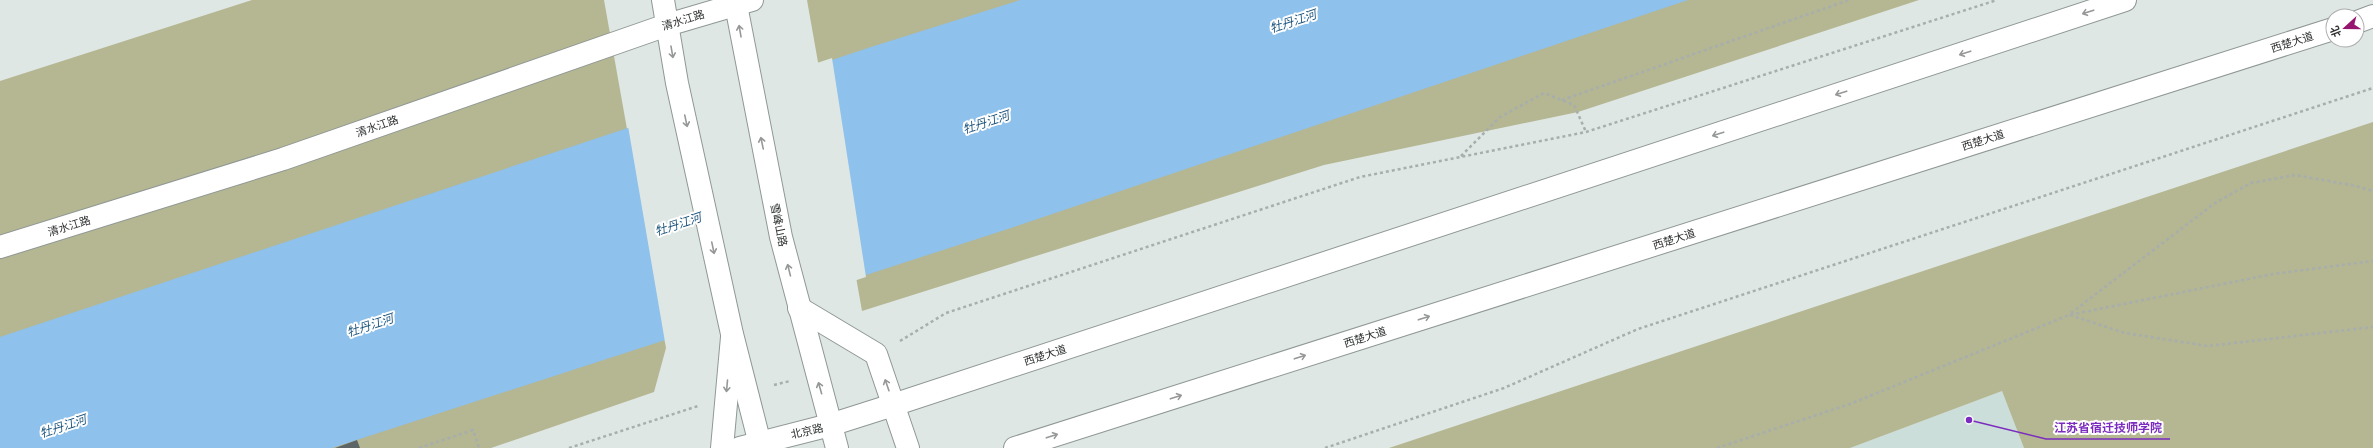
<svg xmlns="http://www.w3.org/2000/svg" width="2373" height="448" viewBox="0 0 2373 448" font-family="'Titillium Web','Noto Sans SC',sans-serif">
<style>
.built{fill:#ccded9}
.green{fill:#b5b692}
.water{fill:#8ec1eb}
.pier{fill:#dee7e4}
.building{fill:#5d6566}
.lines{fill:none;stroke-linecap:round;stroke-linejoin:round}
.minor-casing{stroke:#8f9895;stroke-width:24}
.major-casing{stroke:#8f9895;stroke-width:24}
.highway-casing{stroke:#8f9895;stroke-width:24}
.path{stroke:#a7aeac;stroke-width:2.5;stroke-dasharray:3 3;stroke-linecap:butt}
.minor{stroke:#fff;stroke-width:22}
.major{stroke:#fff;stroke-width:22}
.highway{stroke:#fff;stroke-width:22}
.oneway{stroke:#969898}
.labels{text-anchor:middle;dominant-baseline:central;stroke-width:4;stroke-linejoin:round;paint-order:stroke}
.street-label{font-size:11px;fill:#2e3130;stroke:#fff}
.water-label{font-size:12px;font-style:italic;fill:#1c547c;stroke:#fff}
.leader{fill:none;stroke:#7b2cbf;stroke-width:1.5}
.callout-dot{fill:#7b2cbf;stroke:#fff;stroke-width:1.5}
.callout-label{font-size:12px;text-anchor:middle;font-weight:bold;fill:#7b2cbf;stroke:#fff;stroke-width:4;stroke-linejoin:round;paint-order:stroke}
</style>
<rect width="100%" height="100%" fill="#dee7e4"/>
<path class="built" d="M2002,391L2024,448H1850Z"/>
<path class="green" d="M252,0H604L666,348L654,392L491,448H0V81Z
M807,0H1919L1578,112L1324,165L862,311Z
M2373,122V448H2024L2002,391L1850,448H1389Z"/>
<path class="water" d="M1020,0H1688L1011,228L332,448H0V337L871,47Z"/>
<path class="pier" d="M832,58L866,277L665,342L628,126Z"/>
<path class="building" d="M357,440L360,448H335Z"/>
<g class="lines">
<defs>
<path id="minor" d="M0,247L283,159L667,25L752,0
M799,308L876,354L908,448
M722,448L732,337"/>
<path id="major" d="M663,0L677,83L732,334L761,448
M735,0L781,237L837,448"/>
<path id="highway" d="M2357,22L2373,16
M740,448L830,425L893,405L2125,0
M1015,448L2333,29"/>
</defs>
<use href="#minor" class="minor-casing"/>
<use href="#major" class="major-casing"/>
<use href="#highway" class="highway-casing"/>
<path class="path" d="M1562,100L1849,0
M1461,156L1500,117L1544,93L1574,105L1586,132
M2071,313L2215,203L2251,183L2295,175L2356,186L2373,191
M2070,315L2125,333L2208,346L2373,327
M900,341L946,313L1360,177L1586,132L1997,0
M774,385L790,381
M419,448L473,430L479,448
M569,448L698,406
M1325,448L1504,388L1638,329L2373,88
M1717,448L1850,404L2069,315L2273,274L2373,261"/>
<use href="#minor" class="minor"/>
<use href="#major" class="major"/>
<use href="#highway" class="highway"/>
</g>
<defs><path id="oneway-shaft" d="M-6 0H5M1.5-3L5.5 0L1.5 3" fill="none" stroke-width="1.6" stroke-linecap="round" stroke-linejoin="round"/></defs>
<g class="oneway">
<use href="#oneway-shaft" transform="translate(2088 12) rotate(162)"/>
<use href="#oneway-shaft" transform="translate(740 31) rotate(-100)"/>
<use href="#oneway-shaft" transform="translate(672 52) rotate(80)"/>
<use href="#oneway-shaft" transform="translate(1965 53) rotate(162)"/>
<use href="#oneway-shaft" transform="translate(1841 93) rotate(162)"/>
<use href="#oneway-shaft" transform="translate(686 121) rotate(78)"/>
<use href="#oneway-shaft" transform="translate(1718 134) rotate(162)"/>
<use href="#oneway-shaft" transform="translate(762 143) rotate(-102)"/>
<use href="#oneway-shaft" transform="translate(713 248) rotate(78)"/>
<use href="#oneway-shaft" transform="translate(789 270) rotate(-104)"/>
<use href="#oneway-shaft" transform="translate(1424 318) rotate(-18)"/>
<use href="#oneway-shaft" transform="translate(1300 357) rotate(-18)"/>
<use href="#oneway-shaft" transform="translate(887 385) rotate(-109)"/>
<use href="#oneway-shaft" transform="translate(727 386) rotate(95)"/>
<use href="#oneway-shaft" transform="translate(820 388) rotate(-106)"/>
<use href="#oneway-shaft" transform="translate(1176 397) rotate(-18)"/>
<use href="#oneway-shaft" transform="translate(1052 436) rotate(-18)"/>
</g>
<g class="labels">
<g class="street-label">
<text transform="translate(683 20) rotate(-17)">清水江路</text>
<text transform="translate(2292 42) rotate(-18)">西楚大道</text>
<text transform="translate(377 126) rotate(-19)">清水江路</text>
<text transform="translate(1983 140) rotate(-18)">西楚大道</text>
<text transform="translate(779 225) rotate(78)">雪峰山路</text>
<text transform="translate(69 226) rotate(-17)">清水江路</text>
<text transform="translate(1674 239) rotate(-18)">西楚大道</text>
<text transform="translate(1365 337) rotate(-18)">西楚大道</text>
<text transform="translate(1045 355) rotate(-18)">西楚大道</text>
<text transform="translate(807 431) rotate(-13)">北京路</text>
</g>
<g class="water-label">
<text transform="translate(1293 21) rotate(-18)">牡丹江河</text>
<text transform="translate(986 122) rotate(-18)">牡丹江河</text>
<text transform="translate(678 224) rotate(-18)">牡丹江河</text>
<text transform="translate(370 325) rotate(-18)">牡丹江河</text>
<text transform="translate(63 426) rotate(-18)">牡丹江河</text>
</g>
</g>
<path class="leader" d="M1969 420L2046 439H2170"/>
<circle class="callout-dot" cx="1969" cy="420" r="4"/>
<g class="callout-label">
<text x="2108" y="432">江苏省宿迁技师学院</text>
</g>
<g transform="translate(2345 28) rotate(249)"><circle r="19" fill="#ffffff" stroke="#abadac"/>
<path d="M0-3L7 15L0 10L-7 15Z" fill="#96166f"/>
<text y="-6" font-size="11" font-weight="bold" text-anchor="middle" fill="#2e3130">北</text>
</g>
</svg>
